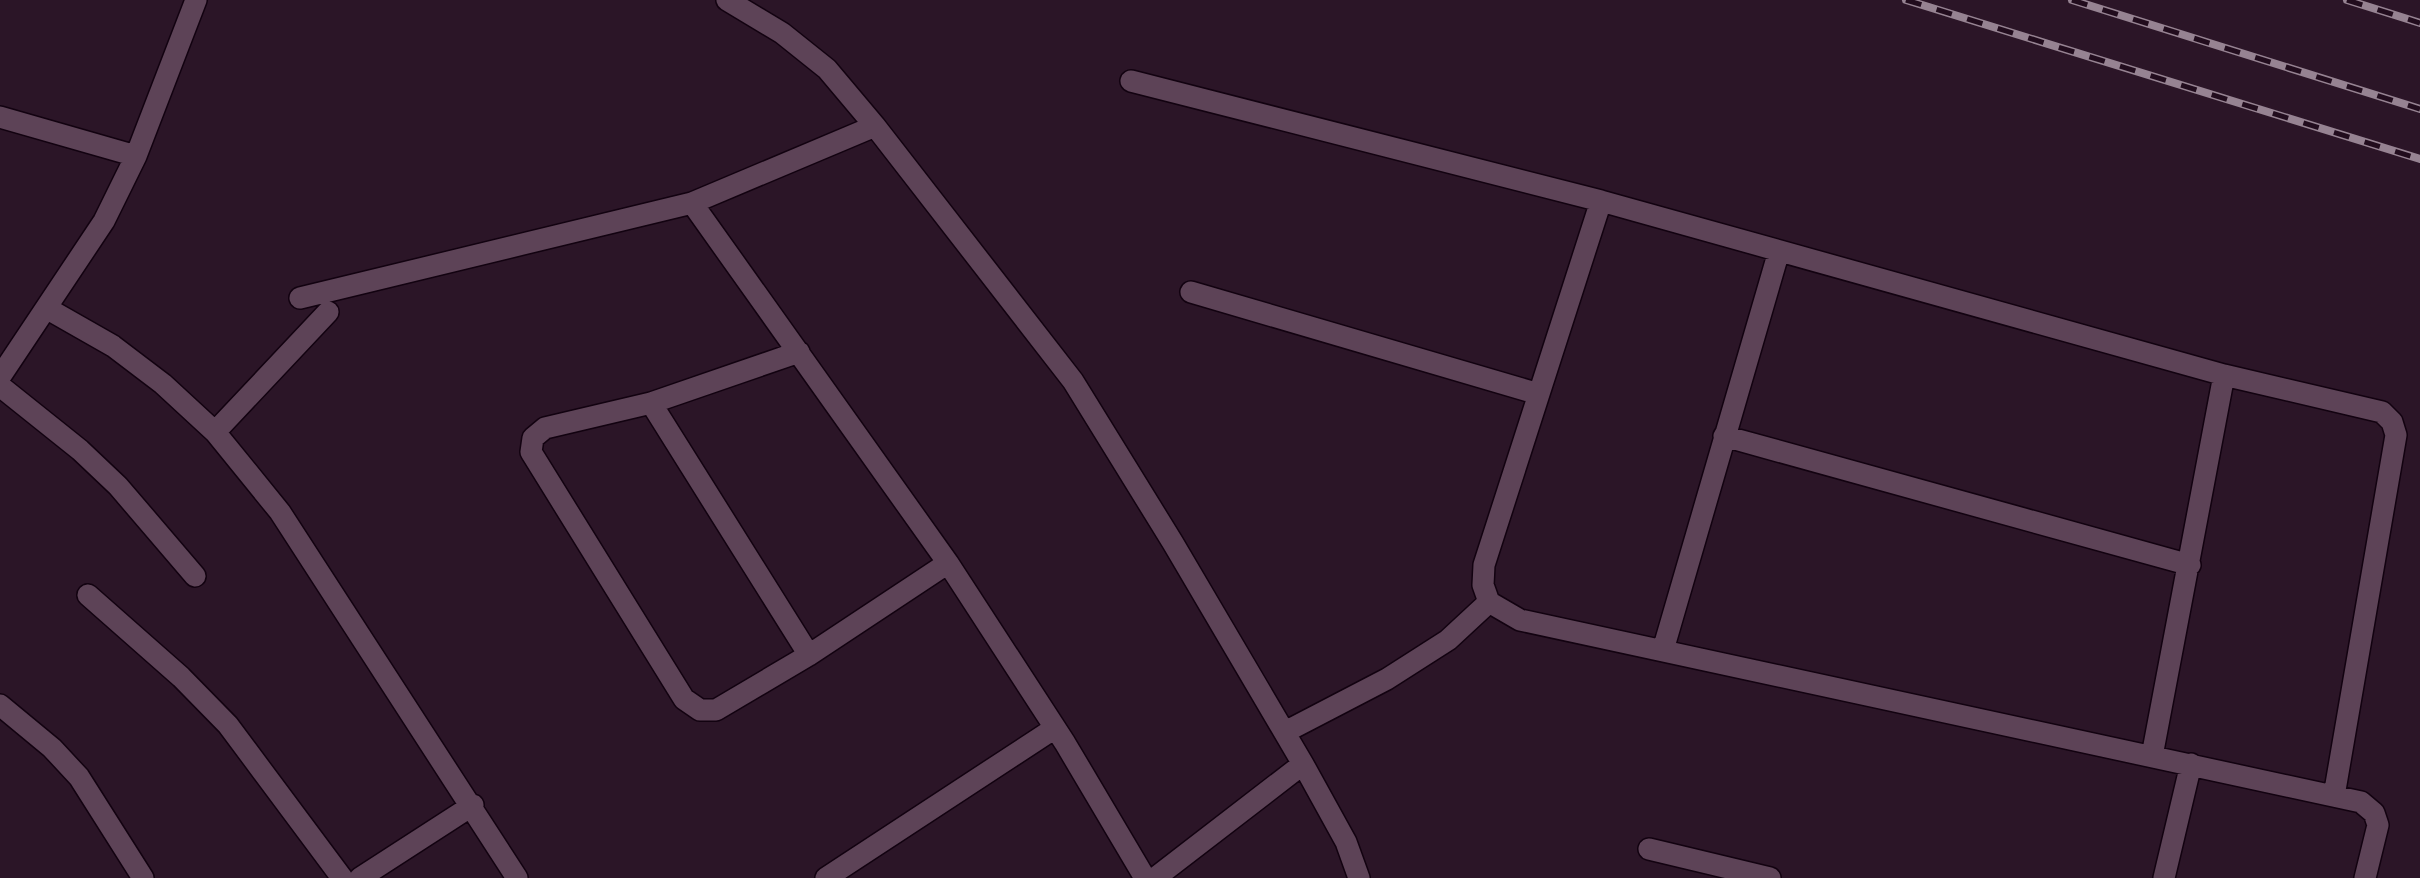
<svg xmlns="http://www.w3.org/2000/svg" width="2420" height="878" viewBox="0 0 2420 878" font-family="'Source Sans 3',sans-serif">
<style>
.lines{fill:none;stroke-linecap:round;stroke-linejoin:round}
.minor-casing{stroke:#120210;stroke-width:24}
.minor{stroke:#5d4357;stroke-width:21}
.rail-casing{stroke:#968392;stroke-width:8}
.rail{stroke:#210c1d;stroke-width:5;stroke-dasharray:16;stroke-linecap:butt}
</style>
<rect width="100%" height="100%" fill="#2b1527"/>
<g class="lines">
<defs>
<path id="minor" d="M727,0L782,33L827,69L875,126L1073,381L1173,543L1303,764L1346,842L1359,878
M1131,81L1601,201L2224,375L2382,412L2392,422L2396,435L2334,796
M0,117L136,156
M875,126L692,203L948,563L1065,743L1145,878
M1191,292L1539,394
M300,298L692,203
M48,309L113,346L163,384L215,432L280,512L517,878
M799,352L651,403L545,428L533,438L531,452L684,699L700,710H716L809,655L948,563
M0,377L104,221L136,156L196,0
M0,386L80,450L118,486L195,576
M651,403L809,655
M215,432L328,312
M1724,436L2190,565
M88,595L181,677L228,725L342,878
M1489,602L1483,585L1484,565L1601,201
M1663,650L1779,251
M0,705L52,748L79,777L143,878
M1285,732L1387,679L1448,640L1489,602L1520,620L2361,802L2374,813L2378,825L2365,878
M2152,756L2224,375
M1649,849L1770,878
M360,878L473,805
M826,878L1055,728
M1155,878L1303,764
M2164,878L2191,764"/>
</defs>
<use href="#minor" class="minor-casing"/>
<use href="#minor" class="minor"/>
<defs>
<path id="rail" d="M1906,0L2420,159
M2072,0L2420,109
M2347,0L2420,23"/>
</defs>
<use href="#rail" class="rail-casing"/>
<use href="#rail" class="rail"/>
</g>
</svg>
